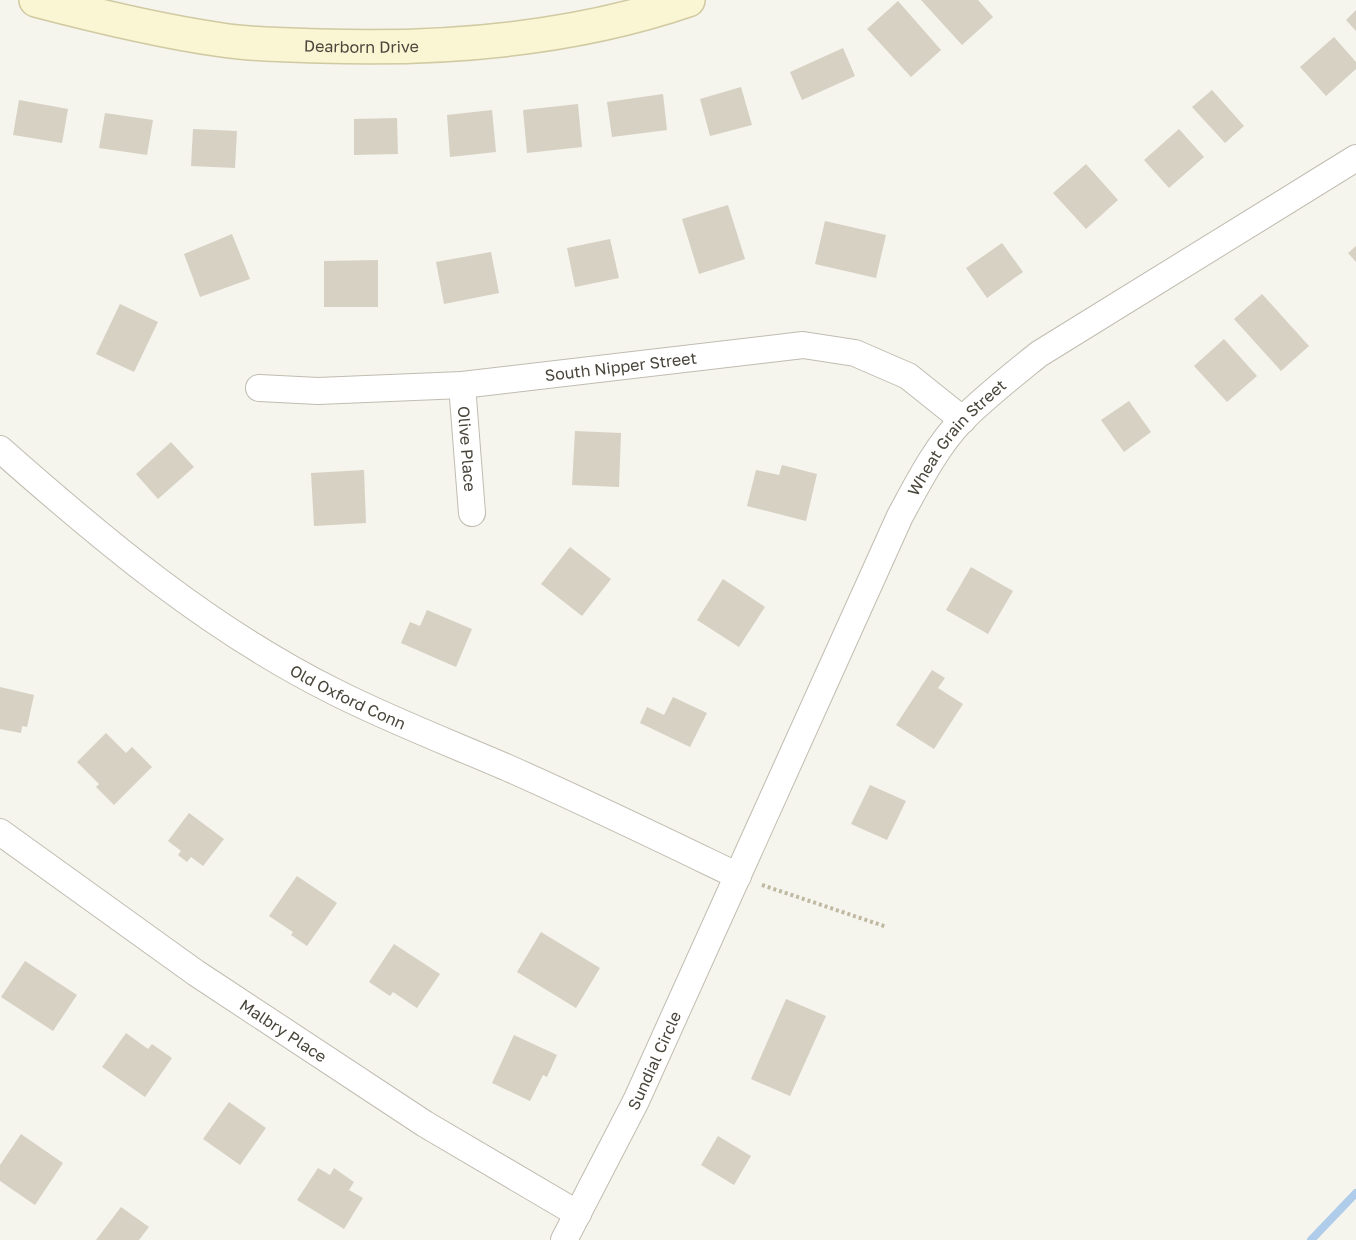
<svg xmlns="http://www.w3.org/2000/svg" width="1356" height="1240" viewBox="0 0 1356 1240" font-family="'Golos Text',sans-serif">
<style>
.lines{fill:none;stroke-linecap:round;stroke-linejoin:round}
.stream{stroke:#b0cceb;stroke-width:8}
.building{fill:#d6d1c3}
.street-casing{stroke:#c0bcb0;stroke-width:28}
.secondary-casing{stroke:#d0c9a1;stroke-width:36}
.path{stroke:#c0b9a2;stroke-width:4;stroke-dasharray:3 3;stroke-linecap:butt}
.street{stroke:#fff;stroke-width:26}
.secondary{stroke:#faf5d2;stroke-width:33}
.labels{text-anchor:middle;dominant-baseline:central;stroke-width:4.5;stroke-linejoin:round;paint-order:stroke}
.street-label{font-size:16px;fill:#49453b;stroke:#fff}
</style>
<rect width="100%" height="100%" fill="#f5f4ed"/>
<g class="lines">
<path class="stream" d="M1311,1240L1356,1193"/>
</g>
<path class="building" d="M921,0H978L993,17L962,45Z
M898,1L941,50L911,77L867,29Z
M1356,10V31L1346,20Z
M1334,37L1356,62V69L1326,96L1300,67Z
M843,48L855,76L802,100L790,72Z
M741,87L752,125L710,136L700,99Z
M1212,90L1244,126L1225,143L1192,107Z
M663,94L667,130L612,137L607,102Z
M19,100L68,109L62,143L13,135Z
M578,104L582,147L527,153L523,110Z
M492,110L496,152L450,157L447,115Z
M105,113L153,120L147,155L99,148Z
M397,118L398,154L354,155V119Z
M193,129L237,131L235,168L191,166Z
M1179,129L1204,157L1169,188L1144,160Z
M1086,164L1118,200L1086,229L1053,193Z
M728,205L745,259L699,274L682,219Z
M825,221L886,235L876,278L815,264Z
M232,234L250,279L200,297L184,254Z
M610,239L619,278L575,287L567,248Z
M1002,243L1023,272L987,298L966,268Z
M1356,246V262L1348,253Z
M491,252L499,293L444,304L436,262Z
M378,260V307H324V261Z
M1262,294L1309,346L1281,371L1234,319Z
M120,304L158,322L134,372L96,354Z
M1224,339L1257,376L1227,402L1194,366Z
M1129,401L1151,432L1124,452L1101,420Z
M575,431L621,433L619,487L572,485Z
M171,442L194,467L158,499L136,474Z
M782,465L817,474L806,521L747,506L756,470L779,475Z
M364,470L366,523L314,526L311,473Z
M570,547L611,579L582,616L541,584Z
M971,567L1013,591L988,634L946,610Z
M723,579L765,607L739,647L697,620Z
M427,610L472,629L456,667L401,643L410,622L420,626Z
M932,670L945,678L938,688L963,704L934,749L896,725Z
M0,687L34,695L27,727L22,726L21,733L0,729Z
M673,697L707,713L690,747L640,723L647,707L664,715Z
M106,733L126,753L132,747L152,767L114,805L96,787L99,784L77,762Z
M870,785L906,801L887,840L851,824Z
M189,813L224,839L203,866L191,857L187,862L178,855L181,851L168,841Z
M297,876L337,903L307,946L291,935L293,932L269,916Z
M541,932L600,968L576,1008L517,972Z
M394,944L440,974L417,1008L393,992L390,996L369,982Z
M25,961L77,995L53,1031L1,997Z
M786,999L826,1016L790,1096L751,1079Z
M126,1033L148,1049L152,1044L172,1058L145,1097L102,1067Z
M514,1035L557,1055L547,1077L543,1075L530,1101L492,1083Z
M229,1102L266,1128L240,1165L203,1139Z
M21,1134L63,1163L35,1205L0,1181V1165Z
M718,1136L751,1156L734,1185L701,1165Z
M318,1168L330,1175L334,1168L354,1182L349,1190L363,1198L344,1229L297,1200Z
M121,1207L149,1227L139,1240H96Z"/>
<g class="lines">
<defs>
<g id="street">
<path id="s1" d="M462,385L472,513"/>
<path id="s2" d="M259,388L318,391L462,385L803,345L855,353L908,376L963,420"/>
<path id="s3" d="M0,449C103,540 209,629 333,691C390,720 450,743 508,768C585,802 661,839 738,876"/>
<path id="s4" d="M0,832L196,973L425,1124L578,1214"/>
<path id="s5" d="M564,1240L636,1101L900,516C918,483 936,447 962,420C986,396 1013,375 1039,354L1356,158"/>
</g>
<g id="secondary">
<path id="s6" d="M36,0C97,16 159,31 222,40C255,45 288,45 321,46C444,50 571,40 688,0"/>
</g>
</defs>
<use href="#street" class="street-casing"/>
<use href="#secondary" class="secondary-casing"/>
<path class="path" d="M762,885L887,927"/>
<use href="#street" class="street"/>
<use href="#secondary" class="secondary"/>
</g>
<g class="labels">
<g class="street-label">
<text stroke="none"><textPath href="#s6" startOffset="330">Dearborn Drive</textPath></text>
<text stroke="none"><textPath href="#s2" startOffset="363">South Nipper Street</textPath></text>
<text stroke="none"><textPath href="#s5" startOffset="896">Wheat Grain Street</textPath></text>
<text stroke="none"><textPath href="#s1" startOffset="64">Olive Place</textPath></text>
<text stroke="none"><textPath href="#s3" startOffset="429">Old Oxford Conn</textPath></text>
<text stroke="none"><textPath href="#s4" startOffset="346">Malbry Place</textPath></text>
<text stroke="none"><textPath href="#s5" startOffset="201">Sundial Circle</textPath></text>
</g>
</g>
</svg>
